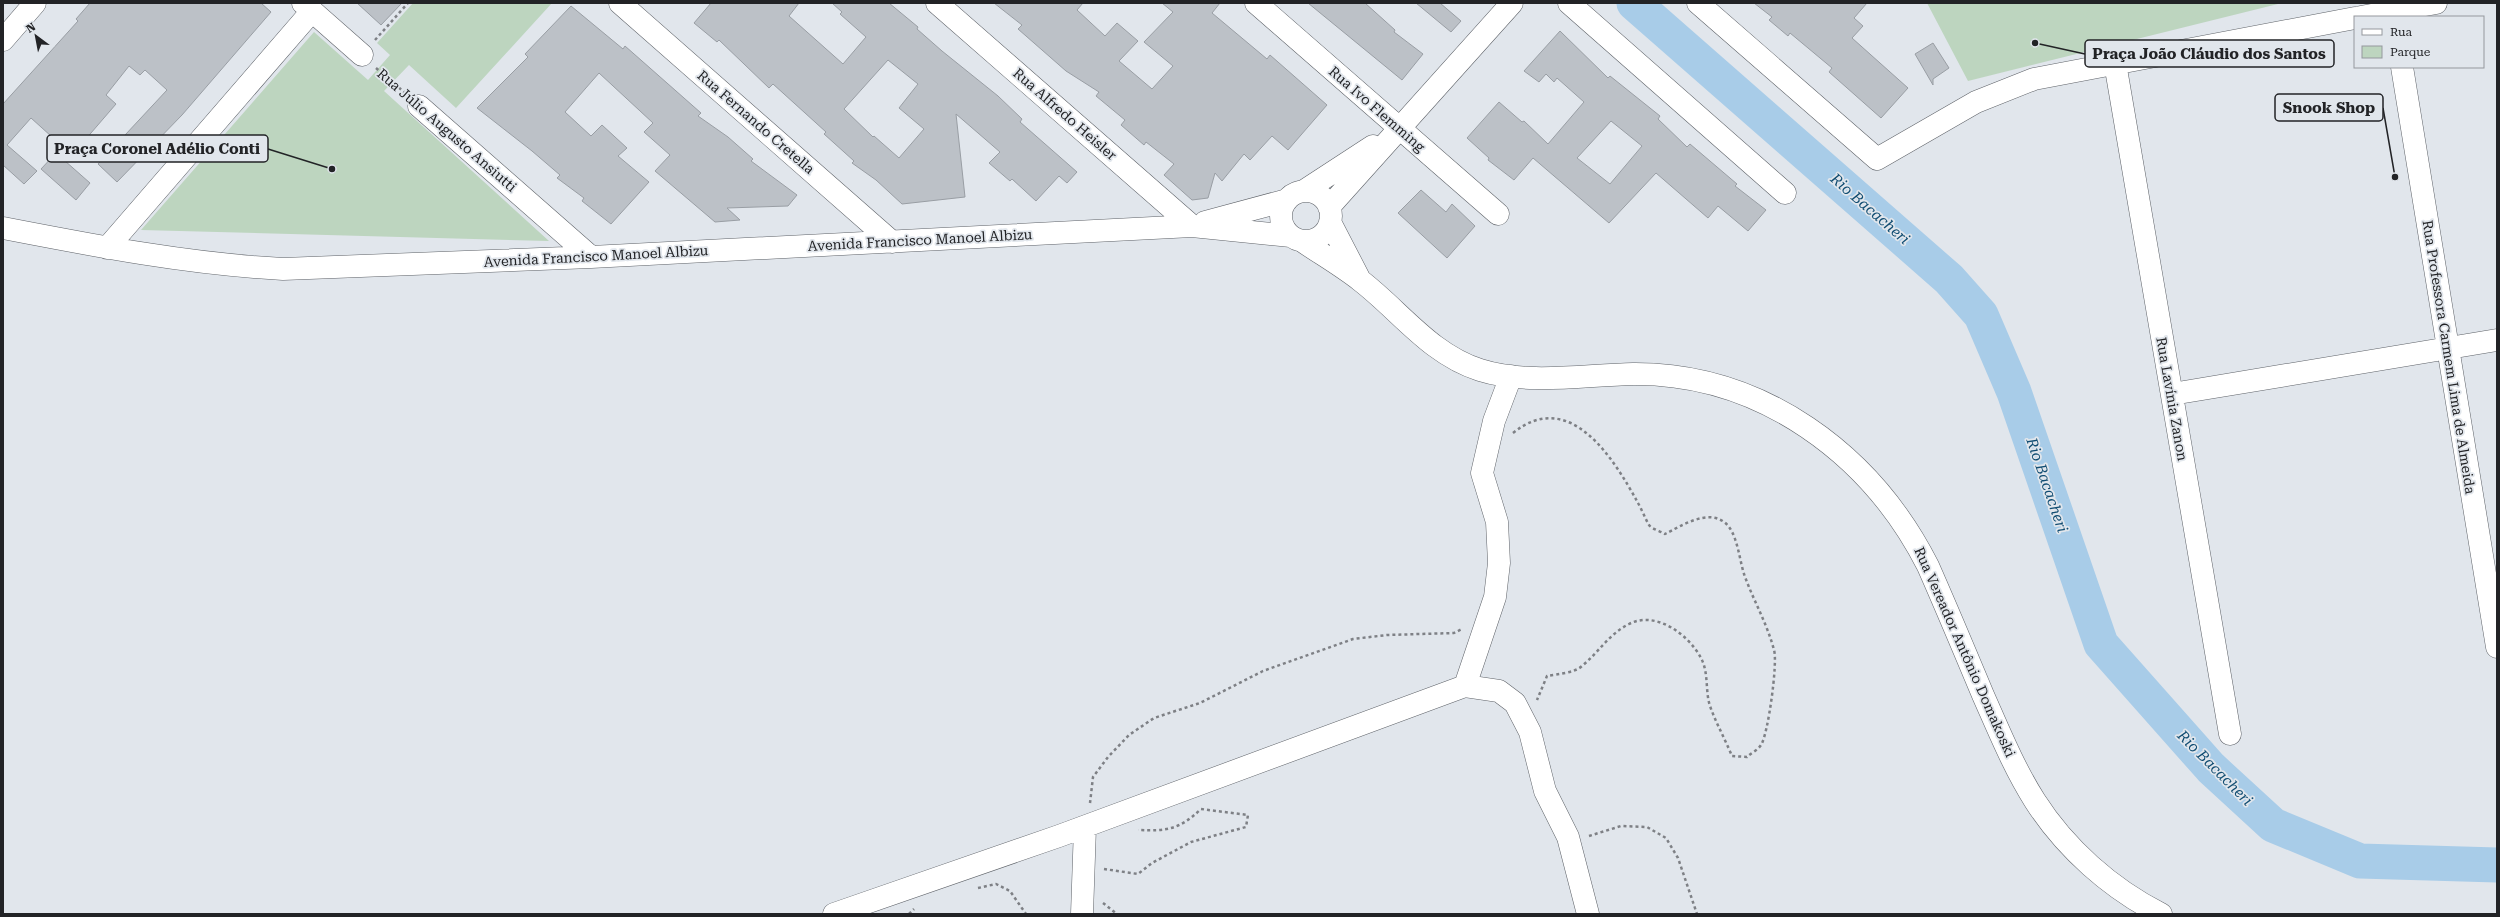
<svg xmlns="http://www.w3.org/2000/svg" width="2500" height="917" viewBox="0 0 2500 917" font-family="'Roboto Serif',serif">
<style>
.green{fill:#bdd5bf}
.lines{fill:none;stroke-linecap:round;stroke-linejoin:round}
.river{stroke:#a8cce8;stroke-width:35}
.building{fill:#bcc1c7;stroke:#999ea4;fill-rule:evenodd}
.minor-casing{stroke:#5e6268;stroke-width:23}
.path{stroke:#7e8085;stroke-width:2.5;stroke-dasharray:3 3;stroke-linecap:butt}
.minor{stroke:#fff;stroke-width:22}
.labels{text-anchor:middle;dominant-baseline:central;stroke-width:3.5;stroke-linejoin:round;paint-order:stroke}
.street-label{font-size:14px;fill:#222326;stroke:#e1e6ec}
.water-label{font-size:15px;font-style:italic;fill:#114d72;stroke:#e1e6ec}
.leader{fill:none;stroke:#222326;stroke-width:1.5}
.callout-dot{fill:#222326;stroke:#e1e6ec;stroke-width:1.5}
.callout{fill:#e1e6ec;stroke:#222326;stroke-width:1.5}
.callout-label{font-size:15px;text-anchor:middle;font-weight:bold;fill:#222326}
</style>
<rect width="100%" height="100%" fill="#e1e6ec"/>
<path class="green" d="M413,3H552L456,108L409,65L384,91L549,241L141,230L314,32L368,80L390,55L377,43Z
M1927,3H2277L2278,4L1968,81Z"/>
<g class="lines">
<path class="river" d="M1634,3L1949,279L1981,315L2014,392L2101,644L2211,768L2273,825L2360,861L2497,865"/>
</g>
<path class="building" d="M90,3H261L271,12L182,115L117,182L98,164L167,90L145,70L140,75L129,66L106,95L116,104L72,155L31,118L7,145L37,171L24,184L3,165V104L78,21L76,19Z
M357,3H402L381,25Z
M711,3H799L789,16L843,64L866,37L840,14L842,12L832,3H889L918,27L917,29L942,51L998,96L1022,119L1020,122L1077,172L1067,183L1059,176L1036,201L1012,179L1010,181L989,163L1000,152L956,114L965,197L902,204L876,180L852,163L854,161L824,134L826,132L773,84L769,88L719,40L717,42L694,23ZM888,60L918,84L899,108L924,129L899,158L874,136L873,137L844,109Z
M994,3H1083L1077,10L1105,36L1117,23L1138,41L1119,61L1152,89L1173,66L1144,42L1173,12L1162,3H1220L1212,13L1267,59L1270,55L1327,105L1288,150L1272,136L1250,160L1244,154L1222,181L1215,173L1208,198L1192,200L1164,175L1174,164L1146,142L1144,145L1121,125L1125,120L1096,96L1099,92L1066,71L1018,29L1022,25Z
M1308,3H1365L1395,30L1394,32L1423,54L1402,80Z
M1416,3H1440L1461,21L1451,32Z
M1754,3H1867L1854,18L1863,26L1852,38L1908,88L1881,118L1829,72L1832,68L1790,33L1788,36L1769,20L1772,17Z
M571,6L623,49L625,46L701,113L698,116L728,137L753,159L751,161L797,195L788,206L727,208L740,220L715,222L655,171L670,155L644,132L653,123L599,73L565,112L591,136L602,125L627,148L618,156L649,182L611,224L582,201L584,198L557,178L560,175L532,151L477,108L528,57L525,54Z
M1560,31L1608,78L1610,76L1660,116L1658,119L1687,147L1690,144L1737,184L1735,186L1766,210L1748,231L1718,206L1708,218L1656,173L1609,223L1533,158L1514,180L1488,160L1489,158L1467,138L1499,102L1522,122L1524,121L1548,144L1584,102L1557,78L1554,82L1546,74L1539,82L1524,71ZM1611,121L1642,146L1610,184L1577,158Z
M1933,43L1949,68L1933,79V85L1915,54Z
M56,153L90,183L76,200L41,169Z
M1421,190L1446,212L1452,204L1475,226L1447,258L1398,213Z"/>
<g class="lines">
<defs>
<path id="minor" d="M303,3L362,55
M620,3L892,242
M937,3L1192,226
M1256,3L1498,214
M1569,3L1785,193
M1698,3L1877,159L1976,102L2034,79L2355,18
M2361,17L2436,3
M3,40L35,3
M2115,63L2230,734
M2402,67L2497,647
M419,106L591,257
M1304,191L1373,146
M1281 216a25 25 0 1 1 50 0a25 25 0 1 1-50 0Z
M1329,207L1512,3
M1205,222L1287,200
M1330,222L1359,278
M3,228C96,246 188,264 283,269L591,257L1192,226L1291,236
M1302,241C1321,254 1342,266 1361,281C1400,311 1430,354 1480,370C1528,385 1583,375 1633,374C1762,373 1871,454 1928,566C1947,609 1965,652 1983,695C1999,731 2014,768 2035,801C2065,848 2111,889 2161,914
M107,248L312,11
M2172,394L2497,340
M1465,686L1495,597L1499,563L1497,522L1482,473L1494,421L1511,376
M834,914L1059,836L1465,686L1499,691L1515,703L1530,732L1545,791L1568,837L1588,914
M1082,914L1085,827"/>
</defs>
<use href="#minor" class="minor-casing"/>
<path class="path" d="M375,40L408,3
M376,68L404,92
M1513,433C1570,387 1614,459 1638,503C1642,510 1645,518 1649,525C1652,529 1660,531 1665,534C1681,526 1707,509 1724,522C1737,531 1739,558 1744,574C1753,600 1767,623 1774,650C1778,662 1768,735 1761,745C1758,750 1751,753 1747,757L1732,756C1725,739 1716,723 1710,706C1705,691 1709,673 1701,658C1689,635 1656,610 1629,624C1609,634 1599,652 1582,666C1575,673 1557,674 1547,676L1537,700
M1090,803L1093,777L1108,757L1129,735L1154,718L1200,703L1263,671L1353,639L1387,635L1454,633L1462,629
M1589,836L1621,826L1647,827L1666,838L1678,858L1697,914
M1104,869L1138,874L1152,863L1191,842L1246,827L1248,815L1201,809C1179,830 1167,831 1138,830
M978,888L996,884L1010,891L1026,914
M1103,903L1117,914
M909,914L914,909"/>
<use href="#minor" class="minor"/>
</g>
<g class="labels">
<g class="street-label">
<text transform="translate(1377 109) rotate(41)">Rua Ivo Flemming</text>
<text transform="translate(1065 114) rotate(41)">Rua Alfredo Heisler</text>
<text transform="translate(756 122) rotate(41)">Rua Fernando Cretella</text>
<text transform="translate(447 130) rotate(41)">Rua Júlio Augusto Ansiutti</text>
<text transform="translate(920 240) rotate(-3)">Avenida Francisco Manoel Albizu</text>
<text transform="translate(596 256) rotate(-3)">Avenida Francisco Manoel Albizu</text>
<text transform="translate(2449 357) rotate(81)">Rua Professora Carmem Lima de Almeida</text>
<text transform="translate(2172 399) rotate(80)">Rua Lavínia Zanon</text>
<text transform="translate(1965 652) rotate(66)">Rua Vereador Antônio Domakoski</text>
</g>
<g class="water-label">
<text transform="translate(1870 209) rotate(41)">Rio Bacacheri</text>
<text transform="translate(2047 485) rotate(71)">Rio Bacacheri</text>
<text transform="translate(2215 768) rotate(45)">Rio Bacacheri</text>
</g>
</g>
<path class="leader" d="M2035 43L2085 54M2395 177L2383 108M332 169L268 149"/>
<g class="callout-dot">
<circle cx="2035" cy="43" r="4"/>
<circle cx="2395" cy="177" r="4"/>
<circle cx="332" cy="169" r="4"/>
</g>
<g class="callout">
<rect x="2085" y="40" width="249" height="27" rx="4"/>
<rect x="2275" y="94" width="108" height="27" rx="4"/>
<rect x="47" y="135" width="221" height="27" rx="4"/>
</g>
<g class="callout-label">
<text x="2209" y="59">Praça João Cláudio dos Santos</text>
<text x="2329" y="113">Snook Shop</text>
<text x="157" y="154">Praça Coronel Adélio Conti</text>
</g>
<rect width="2500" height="917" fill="none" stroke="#222326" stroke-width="8"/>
<rect x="2354" y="16" width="130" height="52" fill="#e1e6ec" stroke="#95989d"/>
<rect x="2362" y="29" width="20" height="6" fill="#ffffff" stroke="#95989d"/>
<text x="2390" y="36" font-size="12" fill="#222326">Rua</text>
<rect x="2362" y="46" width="20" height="12" fill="#bdd5bf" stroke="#95989d"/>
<text x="2390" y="56" font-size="12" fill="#222326">Parque</text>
<g transform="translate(36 36) rotate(328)" stroke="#e1e6ec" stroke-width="3" paint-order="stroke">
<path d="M0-3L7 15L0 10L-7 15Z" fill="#222326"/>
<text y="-6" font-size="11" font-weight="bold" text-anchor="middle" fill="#222326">N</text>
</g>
</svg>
